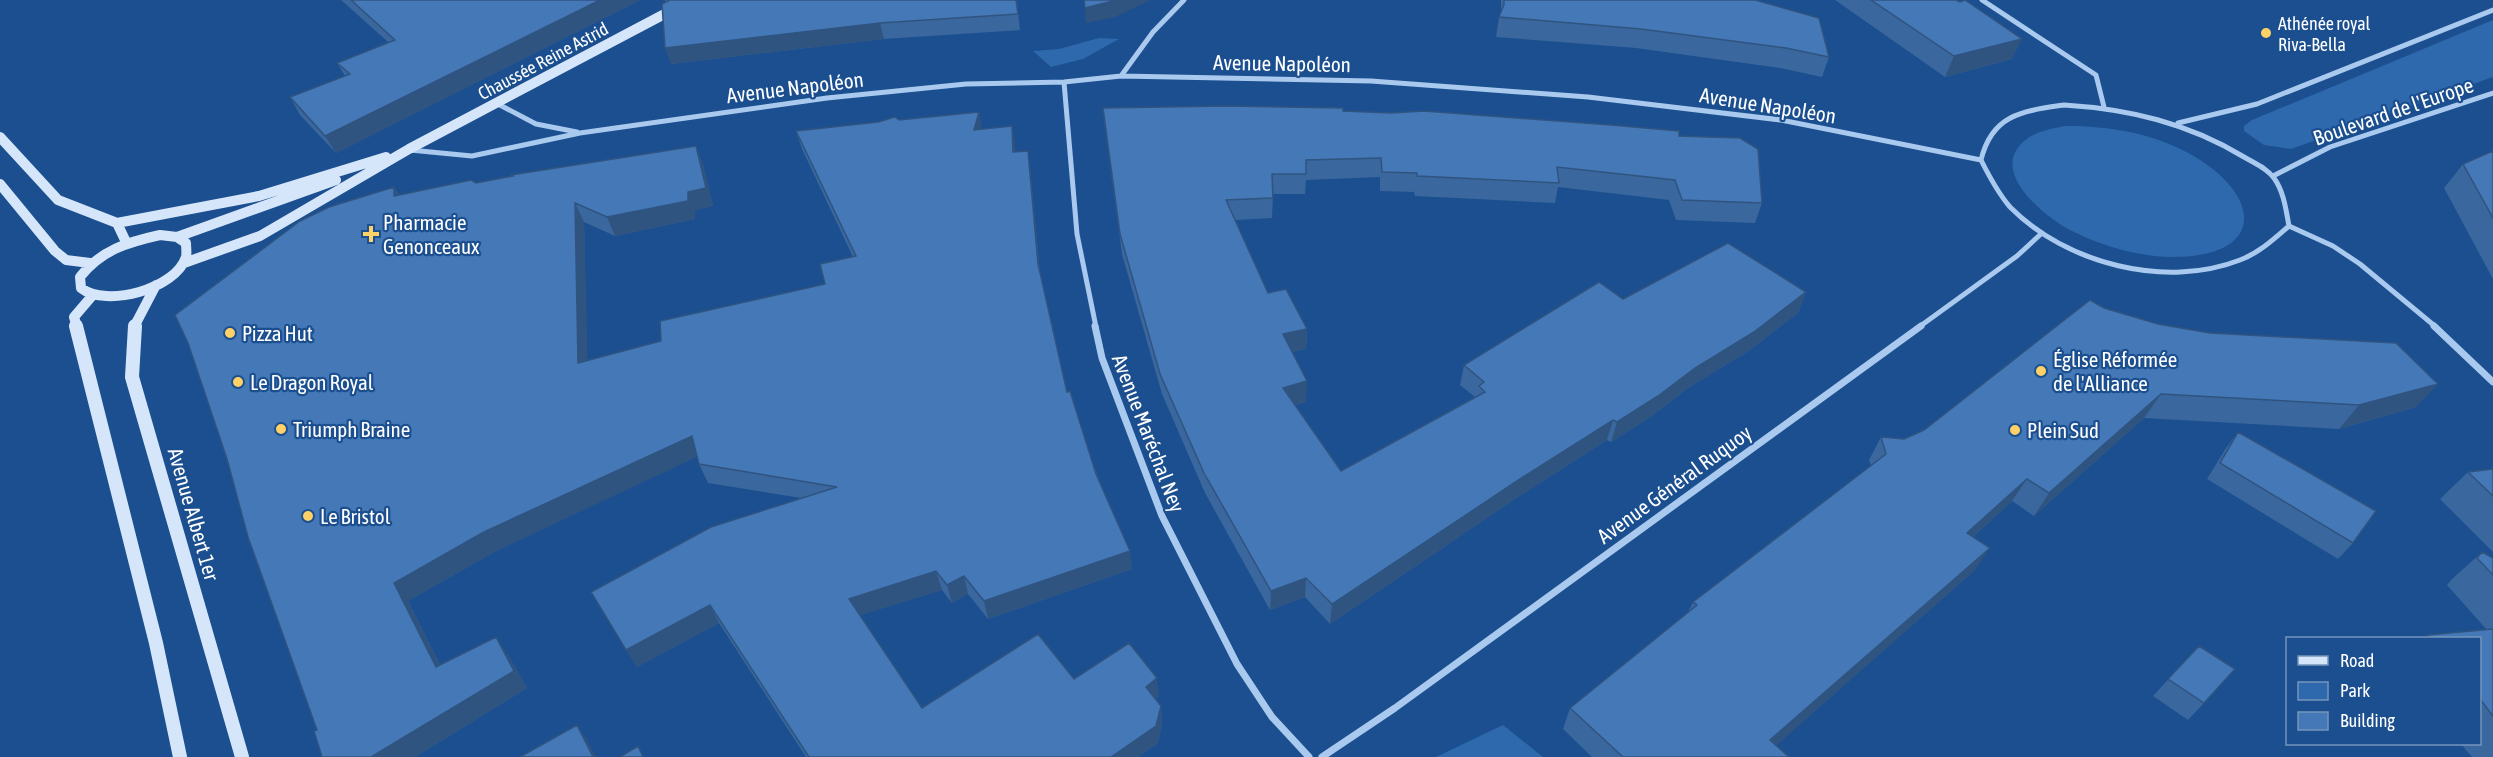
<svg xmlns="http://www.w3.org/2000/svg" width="2493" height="757" viewBox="0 0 2493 757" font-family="'Asap Condensed',sans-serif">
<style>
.green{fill:#2e69ad}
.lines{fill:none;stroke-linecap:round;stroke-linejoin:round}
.street-far1{stroke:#a9c9ee;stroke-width:5}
.street{stroke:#a9c9ee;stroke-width:7}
.secondary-far1{stroke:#d6e6fa;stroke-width:10}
.secondary{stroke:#d6e6fa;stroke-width:14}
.wall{fill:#3a679d}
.shaded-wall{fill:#305480}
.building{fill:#4478b7;stroke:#305480;stroke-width:1.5}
.poi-dot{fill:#ffd166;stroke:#1b4f8f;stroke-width:2}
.labels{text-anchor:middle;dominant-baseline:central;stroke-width:4.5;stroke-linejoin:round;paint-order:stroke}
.far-poi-label{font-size:18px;fill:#fff;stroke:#1b4f8f;text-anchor:start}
.far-street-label{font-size:18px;fill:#fff;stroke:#1b4f8f}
.street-label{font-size:21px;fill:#fff;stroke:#1b4f8f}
.poi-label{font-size:21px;fill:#fff;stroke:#1b4f8f;text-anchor:start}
</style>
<rect width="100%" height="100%" fill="#1b4f8f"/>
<path class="green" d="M2493,20V77L2291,149L2264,145L2244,131V126L2252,120Z
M1099,38L1119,39L1083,59L1051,67L1033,51L1059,49Z
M2065,126C2110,126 2153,133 2192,155C2263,196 2266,257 2173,257C2139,257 2102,246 2072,231C2046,218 1989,173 2023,142C2035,131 2051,129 2065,126Z
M1503,725L1543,757H1436Z"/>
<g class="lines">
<path class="street-far1" d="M1982,0L2096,75L2104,107
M1121,76L1153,32L1184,0
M1064,82L1077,234L1096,327
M498,104L536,124L577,132
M2064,105C2129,109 2188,123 2244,157C2254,163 2267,168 2274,178C2284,192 2286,210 2289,226C2274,239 2259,253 2240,260C2166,289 2066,264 2010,207C1998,193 1989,176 1981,160C1992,114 2023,111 2064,105Z
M2178,123L2257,104L2493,10
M410,150L472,156L580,133L827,98L966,84L1064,82L1121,76L1371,81L1588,97L1781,120L1981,160
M2273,176L2330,147L2493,93
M2289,226L2333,246L2360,264L2436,327
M1919,327L2017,256L2042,233"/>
<path class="street" d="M1095,326L1102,358L1162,516L1237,664L1272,717L1309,757
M2434,326L2493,382
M1322,757L1395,708L1921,326"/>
<path class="secondary-far1" d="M0,137L58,200L117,223L126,242
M0,184L55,251L66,260L90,263
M117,223L259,196L386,157
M160,235L177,237L186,243C186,247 187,253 186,257C176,289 106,308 81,288L80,277C101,250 128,242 160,235Z
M177,237L336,180
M184,263L260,236L409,149L691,0
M77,327L74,317L92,296
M134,327L156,285"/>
<path class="secondary" d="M76,326L156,643L180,757
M135,326L132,377L242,757"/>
</g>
<path class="wall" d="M341,0H640L336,153L300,115L290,97L345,76L337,63L388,42Z
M665,0H1017L1020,30L884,39L671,64Z
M1501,0H1755L1829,57L1822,77L1780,68L1636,48L1496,37L1499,17L1501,11Z
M1835,0H1956L2012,59L1945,77Z
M1103,108L1343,111L1679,136L1762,203L1755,223L1676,220L1669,200L1558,187L1555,203L1415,196L1414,192L1380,191V177L1306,180L1305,194H1273L1272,218L1235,220L1268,293L1307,329L1306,349L1292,352L1306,402L1295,405L1341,471L1475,397L1460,385L1464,365L1623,299L1806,292L1798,313L1747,352L1688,388L1652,416L1611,442L1607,440L1518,497L1330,624L1305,597L1270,610L1205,493L1162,394L1122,254L1105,127Z
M899,120L982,129L1015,144V152L1030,169L1040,272L1067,392L1132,569L988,619L968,594L952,603L942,590L860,615L922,708L1074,679L1159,696L1155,699L1161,706L1162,724L1158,743L1138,757H806L719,623L637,667L591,592L801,498L708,483L699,464L697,456L496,551L408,601L440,665L508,655L527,688L415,757H322L317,730L394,187L399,195L476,183L511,176V175L696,146L703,165L713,206L695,210V219L615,236L584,222L587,361L661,341L825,284L853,257L802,149L796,131Z
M2493,151V279L2444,188L2463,164Z
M2104,308L2416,407L2339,429L2144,418L2034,516L2012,501L1973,537L1975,570L1776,745L1789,757H1592L1563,729L1570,708L1688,612L1693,602L1871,466L1869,460L1881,437L1904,439L1924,430Z
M2238,432L2353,543L2338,559L2207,479L2226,448Z
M2493,469V552L2440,499L2468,472Z
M2482,552L2493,558V757H2472L2461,744H2480V639H2425L2428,635L2487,630L2447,585L2452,579Z
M2199,646L2204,703L2188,720L2153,696Z"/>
<path class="shaded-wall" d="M600,0H640L336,153L325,136Z
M1016,0H1017L1020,30L1018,14Z
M1117,0H1151L1115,17L1086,23L1085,8Z
M880,23L884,39L671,64L665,48Z
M2022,39L2012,59L1945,77L1954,56Z
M979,112L982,130H974Z
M1012,126L1015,144L1016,170L1013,152Z
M696,146L703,165L713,206L695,210V219L615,236L607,217L688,192Z
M1028,151L1030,169L1041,283L1038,264Z
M394,187L405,206L394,196Z
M575,203L584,222L588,382L578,363Z
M1806,292L1798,313L1747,352L1688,388L1652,416L1611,442L1617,422Z
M1307,329L1306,349L1283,354V334Z
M1307,381L1306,402L1282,408L1283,388Z
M2438,384L2416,407L2339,429L2359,405Z
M2161,394L2144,418L2034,516L2049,493Z
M1613,420L1607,440L1518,497L1330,624L1332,604L1523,477Z
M692,436L701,455L496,551L408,601L450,685L436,667L394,583L484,532Z
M2027,479L2012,501L1953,555L1967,533Z
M1990,548L1975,570L1763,757L1770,740Z
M1130,551L1132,569L988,619L984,601Z
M936,571L942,590L855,617L849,599Z
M964,576L968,594L952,603L947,585Z
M1306,578L1305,597L1270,610L1271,591Z
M710,605L719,623L637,667L626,650Z
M496,637L508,655L527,688L415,757H371Z
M1157,678L1159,696L1148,705L1146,687Z
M1161,706L1162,724L1158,743L1138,757H1111Z
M577,725L587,740L596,757H593Z"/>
<path class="building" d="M351,0H600L325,136L290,97L350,74L337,63L395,40Z
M670,0H1016L1018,14L880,23L665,48L662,4Z
M1084,0H1117L1085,8Z
M1504,0H1755L1819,18L1829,57L1786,48L1641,29L1499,17L1504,4Z
M1871,0H1956L1960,2L1965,0L2022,39L1954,56Z
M1225,106L1343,108V111L1391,113L1424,111L1611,125L1679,131V136L1740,138L1758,149L1762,203L1682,200L1675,180L1557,167L1559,183L1417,176V173L1382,172L1381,158L1306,160V174H1272L1273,198L1226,200L1268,293L1286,289L1307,329L1283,334L1307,381L1283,388L1341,471L1485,392L1479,386L1484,382L1464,365L1599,282L1623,299L1728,243L1806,292L1754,332L1695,368L1658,396L1617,422L1613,420L1523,477L1332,604L1306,578L1271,591L1204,473L1160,374L1120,234L1103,108Z
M979,112L974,130L1012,126L1013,152L1028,151L1038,264L1067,392L1070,391L1096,474L1130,551L984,601L964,576L947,585L936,571L849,599L922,708L1038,634L1074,679L1129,643L1157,678L1146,687L1161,706L1156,726L1111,757H809L710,605L626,650L591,592L711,527L837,487L699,464L692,436L484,532L394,583L436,667L496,637L514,671L371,757H322L314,731L317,730L248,537L227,459L188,343L175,315L300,221L329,207L394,187V196L471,180L476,183L513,176L511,175L696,146L706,188L688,192V201L607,217L575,203L578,363L661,341L660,321L825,284L820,264L856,256L796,131L878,122L895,117L899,120Z
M2493,151V218L2463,164Z
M2090,300L2104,308L2158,324L2210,333L2396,343L2438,384L2359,405L2161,394L2049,493L2027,479L1967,533L1990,548L1770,740L1789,757H1623L1570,708L1697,605L1693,602L1886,454L1881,437L1904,439L1924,430Z
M2238,432L2376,511L2353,543L2220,463Z
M2493,469V496L2468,472Z
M2482,552L2493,558V575L2477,558Z
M2493,629V716L2480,699V639H2431L2428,635Z
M2199,646L2235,669L2204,703L2168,679Z
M577,725L593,757H520Z
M638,746L643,757H620Z"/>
<g class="poi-dot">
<circle cx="2266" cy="33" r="6"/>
<path d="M368 225h6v6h6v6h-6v6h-6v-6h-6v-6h6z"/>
<circle cx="230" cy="333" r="6"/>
<circle cx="2041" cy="371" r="6"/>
<circle cx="238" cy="382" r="6"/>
<circle cx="281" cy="429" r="6"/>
<circle cx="2015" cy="430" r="6"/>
<circle cx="308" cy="516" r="6"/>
</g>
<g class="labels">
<g class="far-poi-label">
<text x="2278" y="23">Athénée royal<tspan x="2278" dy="21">Riva-Bella</tspan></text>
</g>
<g class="far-street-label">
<text transform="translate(543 61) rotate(-28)">Chaussée Reine Astrid</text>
</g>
<g class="street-label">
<text transform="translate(1282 63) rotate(1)">Avenue Napoléon</text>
<text transform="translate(795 87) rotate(-7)">Avenue Napoléon</text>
<text transform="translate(1768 105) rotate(9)">Avenue Napoléon</text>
<text transform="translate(2393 111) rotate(-19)">Boulevard de l'Europe</text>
<text transform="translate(1149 433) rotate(69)">Avenue Maréchal Ney</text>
<text transform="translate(1674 484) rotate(-36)">Avenue Général Ruquoy</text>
<text transform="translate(194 514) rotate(74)">Avenue Albert 1er</text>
</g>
<g class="poi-label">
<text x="383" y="222">Pharmacie<tspan x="383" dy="24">Genonceaux</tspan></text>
<text x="242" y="333">Pizza Hut</text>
<text x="2053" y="359">Église Réformée<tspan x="2053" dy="24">de l'Alliance</tspan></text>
<text x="250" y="382">Le Dragon Royal</text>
<text x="293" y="429">Triumph Braine</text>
<text x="2027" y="430">Plein Sud</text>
<text x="320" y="516">Le Bristol</text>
</g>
</g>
<rect x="2286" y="637" width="195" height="108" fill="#1b4f8f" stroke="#7695bc" stroke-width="1.5"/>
<rect x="2298" y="656" width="30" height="9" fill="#d6e6fa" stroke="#7695bc" stroke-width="1.5"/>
<text x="2340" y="667" font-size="18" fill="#ffffff">Road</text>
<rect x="2298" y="682" width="30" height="18" fill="#2e69ad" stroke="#7695bc" stroke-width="1.5"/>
<text x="2340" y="697" font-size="18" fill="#ffffff">Park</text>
<rect x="2298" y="712" width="30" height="18" fill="#4478b7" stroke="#7695bc" stroke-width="1.5"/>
<text x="2340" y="727" font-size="18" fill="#ffffff">Building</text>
</svg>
